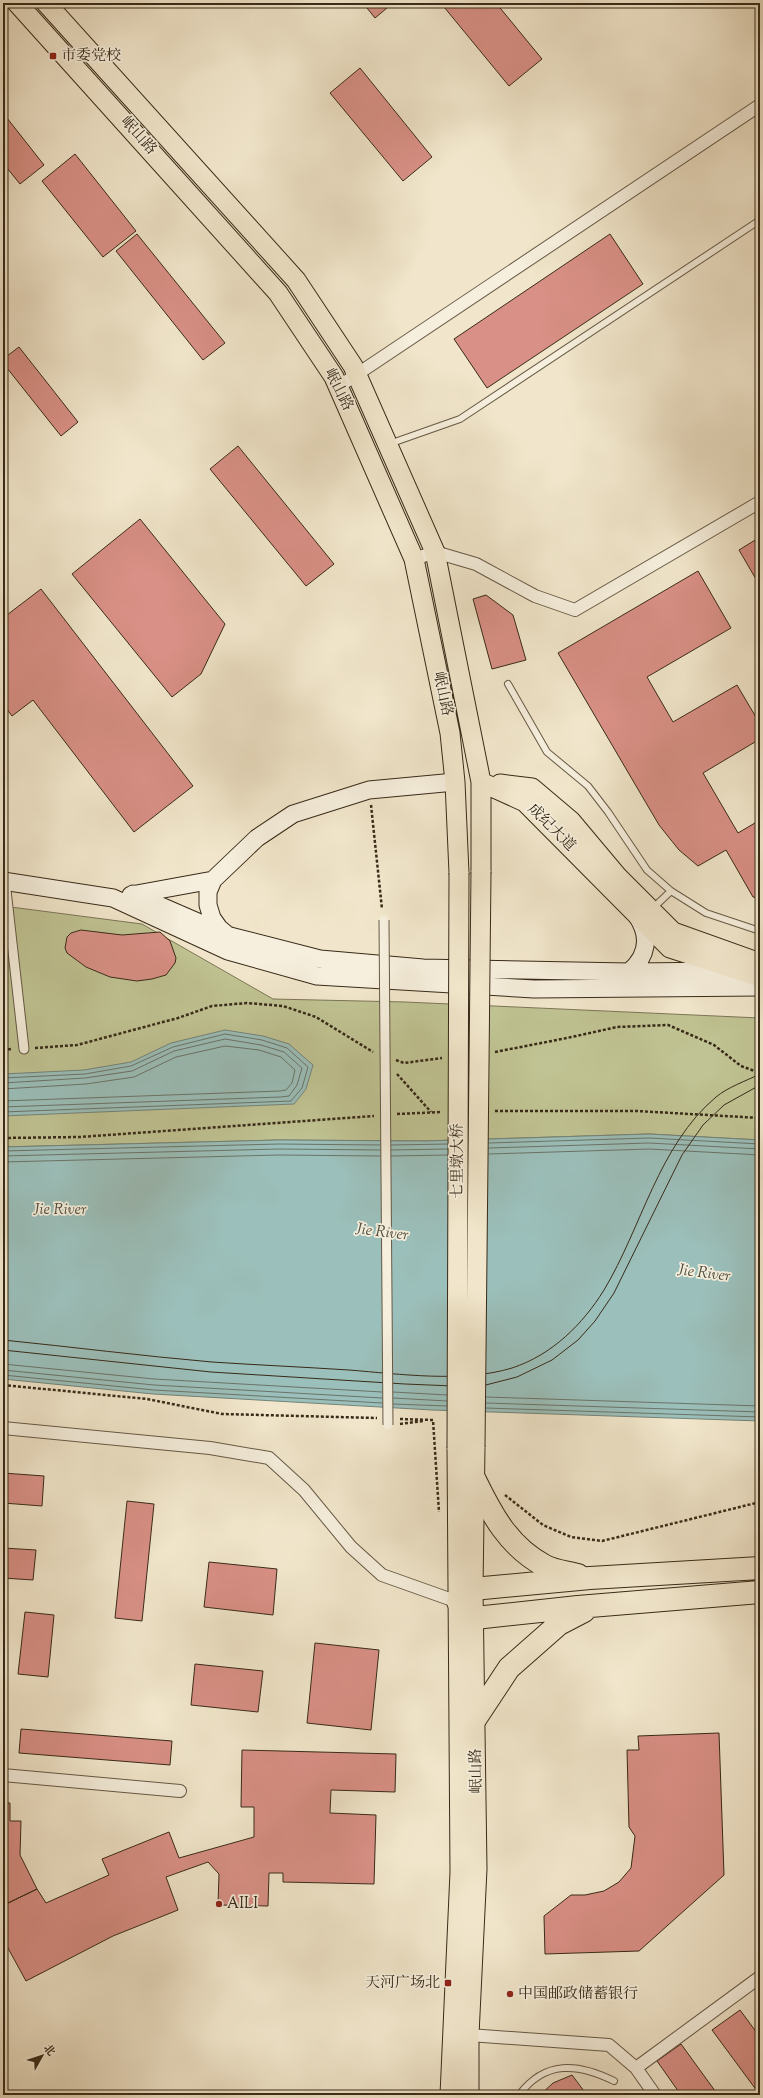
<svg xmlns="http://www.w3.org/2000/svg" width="763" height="2098" viewBox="0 0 763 2098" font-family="'Sorts Mill Goudy','Noto Serif SC',serif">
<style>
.green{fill:#c0c393;stroke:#7c7656}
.water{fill:#9bbfba;stroke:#738379}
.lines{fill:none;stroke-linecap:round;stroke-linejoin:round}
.shore{stroke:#6a7469;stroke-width:1}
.building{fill:#d99086;stroke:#382a18}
.service-casing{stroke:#665945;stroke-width:8}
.pedestrian-casing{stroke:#665945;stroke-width:11}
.minor-casing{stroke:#665945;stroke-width:14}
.secondary-casing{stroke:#382a18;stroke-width:19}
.primary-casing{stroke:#382a18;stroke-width:21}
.motorway-casing{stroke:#382a18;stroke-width:24}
.path{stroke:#382a18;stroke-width:2.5;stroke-dasharray:3 2;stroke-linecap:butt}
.service{stroke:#f6efdd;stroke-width:6}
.pedestrian{stroke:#f6efdd;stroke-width:9}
.minor{stroke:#f6efdd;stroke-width:12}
.secondary{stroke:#f6efdd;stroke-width:17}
.primary{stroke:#f1e6cb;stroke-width:19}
.motorway{stroke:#f1e6cb;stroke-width:22}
.tram{stroke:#382a18;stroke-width:1}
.pedestrian-bridge-casing{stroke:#665945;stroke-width:11;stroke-linecap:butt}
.primary-bridge-casing{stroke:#382a18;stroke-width:21;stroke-linecap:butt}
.pedestrian-bridge{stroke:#f6efdd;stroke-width:9}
.primary-bridge{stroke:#f1e6cb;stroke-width:19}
.poi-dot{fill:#8f2418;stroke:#f6efdd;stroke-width:1.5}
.labels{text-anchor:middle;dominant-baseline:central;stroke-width:3.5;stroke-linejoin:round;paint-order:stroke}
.poi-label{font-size:15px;fill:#382a18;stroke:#f6efdd;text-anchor:start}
.street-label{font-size:15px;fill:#382a18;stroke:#f6efdd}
.water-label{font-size:16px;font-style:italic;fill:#514f40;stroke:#f6efdd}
</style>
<rect width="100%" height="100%" fill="#f1e6cb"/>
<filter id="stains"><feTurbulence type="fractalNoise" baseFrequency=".005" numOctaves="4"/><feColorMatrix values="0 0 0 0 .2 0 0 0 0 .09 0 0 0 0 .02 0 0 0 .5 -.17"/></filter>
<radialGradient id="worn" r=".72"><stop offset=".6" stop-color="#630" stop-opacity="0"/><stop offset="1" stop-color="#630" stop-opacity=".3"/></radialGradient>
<path class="green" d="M3,906L142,924L273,999L405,1002L760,1018V1140L649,1134L425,1141L279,1140L3,1147Z"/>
<path class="water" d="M225,1030L263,1036L289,1044L313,1065L306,1089L294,1104L3,1116V1074L84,1070L131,1062L171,1043Z
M649,1134L760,1140V1421L432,1410L153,1394L3,1379V1147L279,1140L425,1141Z"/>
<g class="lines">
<path class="shore" d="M3,1078L85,1074L131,1066L173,1047L225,1034L262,1040L287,1048L308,1067L302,1088L291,1101L3,1112
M3,1083L85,1078L132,1071L174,1051L225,1039L261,1045L284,1052L302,1068L297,1085L289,1096L281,1097L3,1107
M3,1089L86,1084L134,1077L176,1057L225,1046L259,1050L281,1057L295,1070L292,1083L286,1090L280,1091L3,1101
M489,1143L649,1138L760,1144
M391,1145L448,1144
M489,1148L649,1143L760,1149
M391,1150L448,1149
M3,1151L279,1144L380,1145
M489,1154L649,1149L760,1155
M3,1156L279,1149L380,1150
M391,1156L448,1155
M3,1162L279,1155L380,1156
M3,1364L154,1379L382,1392
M3,1370L154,1385L382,1398
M3,1375L154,1390L382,1403
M393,1392L447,1395
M486,1397L760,1406
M393,1398L447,1401
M486,1403L760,1412
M393,1404L447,1406
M486,1408L760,1417"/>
</g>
<path class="building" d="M363,3H393L375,18Z
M450,3H496L542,59L509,86L444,7Z
M360,68L432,157L403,181L330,93Z
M3,113L44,165L20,184L3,163Z
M75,154L136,231L103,257L42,181Z
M137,234L225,343L203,360L116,251Z
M610,234L643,284L487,388L454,339Z
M19,347L78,422L61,436L3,363V359Z
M238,446L334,564L306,586L210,469Z
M140,519L225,624L201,674L172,697L72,574Z
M760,537V586L739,550Z
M698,571L731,628L647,677L673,722L737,685L760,724V739L703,773L738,833L760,820V898L753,897L726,850L698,866L679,850L659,825L558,653Z
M41,589L193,786L134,832L33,700L12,716L3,704V618Z
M486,595L513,615L526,660L492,669L473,599Z
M81,930L122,935L160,932L170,941L176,958L175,963L166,975L152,979L137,981L110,977L86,967L67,953L65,948L67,937L71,933Z
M3,1473L44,1476L42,1506L3,1503Z
M127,1501L154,1504L142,1621L115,1618Z
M3,1548L36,1550L33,1580L3,1578Z
M209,1562L277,1569L273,1615L204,1607Z
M25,1612L54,1615L48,1677L18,1674Z
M315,1643L379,1650L371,1730L307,1723Z
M195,1664L263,1671L258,1712L191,1705Z
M21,1729L172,1741L170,1765L19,1753Z
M719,1733L724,1875L639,1951L545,1954L544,1916L571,1895H585L604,1891L619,1882L631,1868L635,1836L629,1827L627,1750H639L638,1736Z
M242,1750L396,1754L395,1792L331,1790L330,1813L376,1815L374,1884L283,1882V1873H269L268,1906L218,1905L219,1874L208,1862L166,1877L178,1910L113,1936L26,1981L3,1939V1906L6,1904L37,1889L46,1903L109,1875L102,1859L169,1832L179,1858L254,1837V1807H241Z
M3,1803H10V1821H21L20,1855L37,1889L6,1904L3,1899Z
M740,2010L760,2037V2095L712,2030Z
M681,2044L718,2095H681L657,2061Z
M572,2075L587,2095H540L553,2083Z"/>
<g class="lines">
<defs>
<path id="service" d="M389,444L460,419L760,220
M508,684L547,752L588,786L608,812L647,870L671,891L706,913L760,931
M652,909L671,891
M519,2095C545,2060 578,2063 614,2081"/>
<path id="pedestrian" d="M5,881L24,1049"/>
<path id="minor" d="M338,387L760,105
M414,559L435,552L476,564L535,596L575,610L760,502
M3,1428L210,1448L269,1458L304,1490L351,1547L382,1575L458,1602
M3,1775L180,1791
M469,2035L609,2045L636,2068L655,2095
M636,2068L760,1977"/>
<path id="secondary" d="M3,881L113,898L228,951L317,976L534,989L760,987
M133,894L230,936L320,959L423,968L629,972L733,971
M131,895L213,880
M225,933L219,928L212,918L208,905V892L213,880L257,838L293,814L369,790L455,782
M629,972C647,957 651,937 637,916"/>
<path id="primary" d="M17,3L278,293L334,377L414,559L450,733L455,782L459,873
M46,3L296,280L353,366L435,552L481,782V872
M481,782L525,802L670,948L760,977
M500,784L532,788L571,821L618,877L673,932L760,963
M450,2095L460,1872L457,1448
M469,2095V2035L477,1869L473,1589L475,1447"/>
<path id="motorway" d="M475,1480C492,1515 509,1547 545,1566C554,1571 567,1572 578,1575
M760,1568L590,1578L473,1589L458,1602L475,1618L578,1607L760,1592
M476,1718L509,1668L559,1624L584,1611"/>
</defs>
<use href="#service" class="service-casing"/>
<use href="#pedestrian" class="pedestrian-casing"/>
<use href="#minor" class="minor-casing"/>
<use href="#secondary" class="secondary-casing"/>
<use href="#primary" class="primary-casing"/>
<use href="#motorway" class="motorway-casing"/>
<path class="path" d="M371,805L382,909
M35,1048L77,1045L178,1018L212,1006L247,1003L283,1006L316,1017L373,1052
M3,1050L12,1049
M495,1052L567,1038L617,1027L668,1025L714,1045L741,1066L760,1073
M396,1060L404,1063L442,1058
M397,1074L431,1112
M495,1111H637L760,1118
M397,1114L442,1112
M3,1138L80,1137L374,1116
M3,1385L147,1399L222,1414L377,1418
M400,1419L433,1420L439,1512
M400,1424L423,1421
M505,1495L543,1525L571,1537L602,1541L760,1502"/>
<use href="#service" class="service"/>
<use href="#pedestrian" class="pedestrian"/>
<use href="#minor" class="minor"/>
<use href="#secondary" class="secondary"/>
<use href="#primary" class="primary"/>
<use href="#motorway" class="motorway"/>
<path class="tram" d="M3,1340C73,1347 142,1356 212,1362C257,1365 303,1367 349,1370C400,1374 463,1383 512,1368C552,1355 583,1324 604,1290C642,1227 658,1146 716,1097C728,1087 746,1081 760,1074
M3,1350L211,1372L405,1384L478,1387L517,1377L552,1360L578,1340L595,1321L614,1293L682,1155L703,1125L724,1105L760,1085"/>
<defs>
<path id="pedestrian-bridge" d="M384,920L388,1425"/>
<path id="primary-bridge" d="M475,1447L481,872
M457,1448L459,873"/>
</defs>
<use href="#pedestrian-bridge" class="pedestrian-bridge-casing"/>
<use href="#primary-bridge" class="primary-bridge-casing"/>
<use href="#pedestrian-bridge" class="pedestrian-bridge"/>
<use href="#primary-bridge" class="primary-bridge"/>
</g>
<g class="poi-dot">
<rect x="49" y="52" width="8" height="8" rx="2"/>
<circle cx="219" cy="1904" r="4"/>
<rect x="444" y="1979" width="8" height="8" rx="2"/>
<circle cx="510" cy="1994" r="4"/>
</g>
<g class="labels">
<g class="poi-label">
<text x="61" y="56">市委党校</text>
<text x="227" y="1904">AILI</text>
<text x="440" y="1983" text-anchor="end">天河广场北</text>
<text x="518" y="1994">中国邮政储蓄银行</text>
</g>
<g class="street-label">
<text transform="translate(138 136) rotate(48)">岷山路</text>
<text transform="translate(338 390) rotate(63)">岷山路</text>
<text transform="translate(442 694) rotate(78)">岷山路</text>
<text transform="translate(551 828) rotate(45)">成纪大道</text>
<text transform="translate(458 1161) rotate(-90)">七里墩大桥</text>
<text transform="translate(477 1771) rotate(-91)">岷山路</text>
</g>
<g class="water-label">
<text x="60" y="1210">Jie River</text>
<text transform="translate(382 1233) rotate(7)">Jie River</text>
<text transform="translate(704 1274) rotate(7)">Jie River</text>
</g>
</g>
<rect width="763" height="2098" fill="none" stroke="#f1e6cb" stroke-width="16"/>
<rect x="4" y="4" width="755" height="2090" fill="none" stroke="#382a18" stroke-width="2"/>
<rect x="8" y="8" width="747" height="2082" fill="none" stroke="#382a18"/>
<g transform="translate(42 2056) rotate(51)" stroke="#f6efdd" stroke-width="3" paint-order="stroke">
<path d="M0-3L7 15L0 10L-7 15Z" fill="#382a18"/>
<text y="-6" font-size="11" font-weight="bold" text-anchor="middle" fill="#382a18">北</text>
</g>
<rect width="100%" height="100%" filter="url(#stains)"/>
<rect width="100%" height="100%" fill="url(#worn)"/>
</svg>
